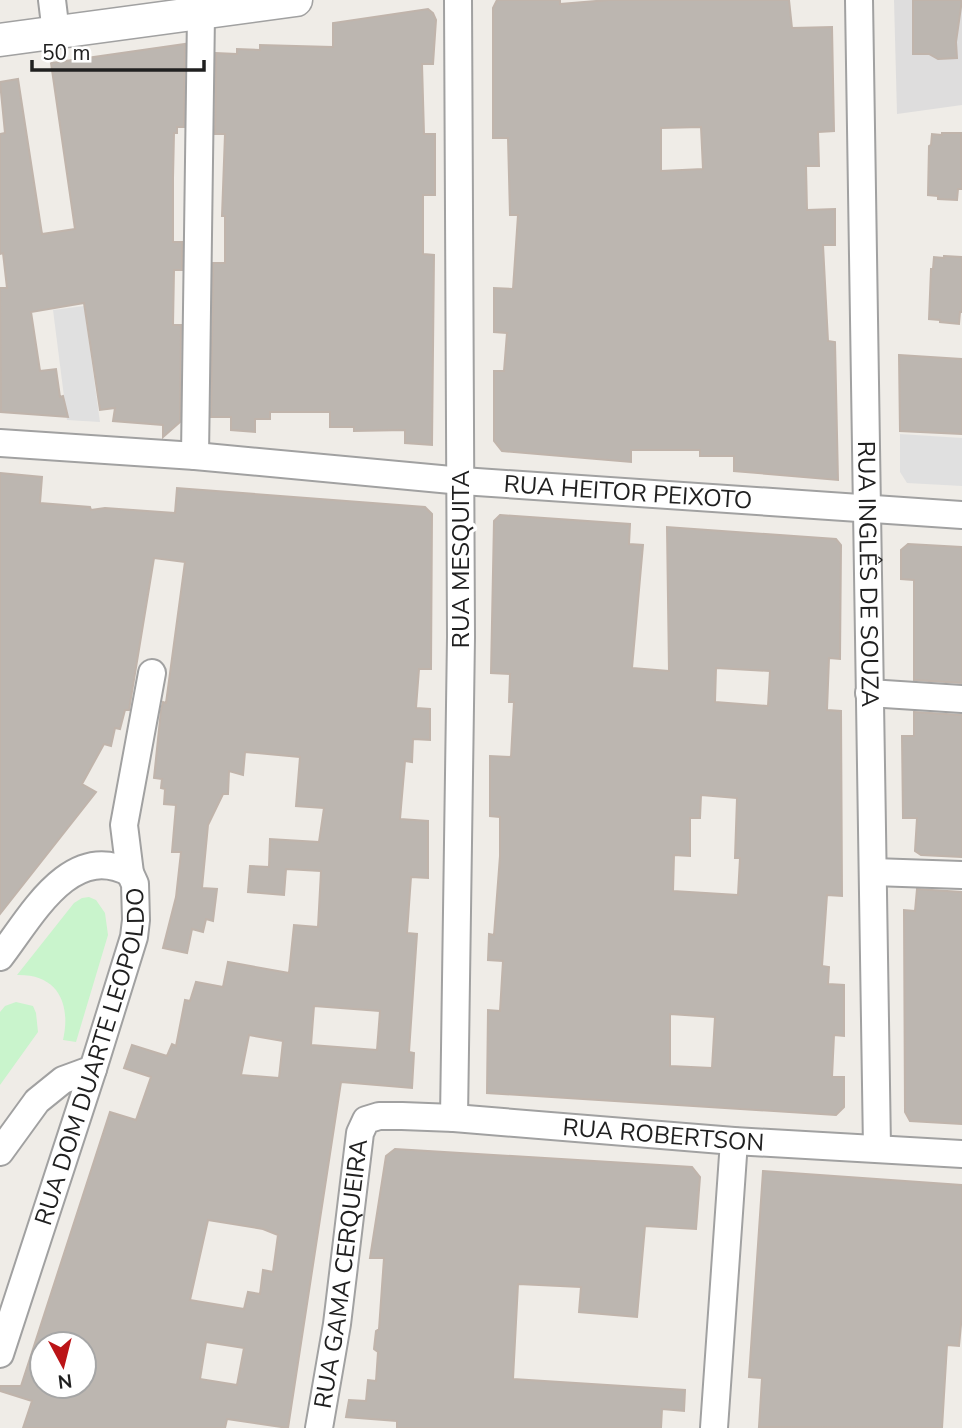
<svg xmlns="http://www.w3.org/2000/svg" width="962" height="1428" viewBox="0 0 962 1428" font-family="'Nunito Sans',sans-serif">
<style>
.residential{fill:#dedddd}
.park{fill:#c9f4cc}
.parking{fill:#e0e0e0}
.building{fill:#bcb6b0;stroke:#c0b4ab;stroke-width:2;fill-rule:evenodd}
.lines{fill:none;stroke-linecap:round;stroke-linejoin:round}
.minor-casing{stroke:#a1a1a1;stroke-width:30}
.tertiary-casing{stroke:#a1a1a1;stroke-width:35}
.minor{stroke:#fff;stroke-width:26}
.tertiary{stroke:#fff;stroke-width:32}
.labels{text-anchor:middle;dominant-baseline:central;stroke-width:7;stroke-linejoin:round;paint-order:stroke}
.street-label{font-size:24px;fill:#202020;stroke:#fff}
</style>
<rect width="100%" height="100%" fill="#efece7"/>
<path class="residential" d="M894,0H962V105L897,114Z"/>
<path class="park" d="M89,897L96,900L105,913L108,935L76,1042L63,1040C71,1005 59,974 17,975L74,903L82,898Z
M16,1002L33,1006L36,1013L38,1032L0,1085V1012L5,1006Z"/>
<path class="parking" d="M84,306L100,422L67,420L53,310Z
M900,434L962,438V486L907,483L900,472Z"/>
<path class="building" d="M497,0H560V4L608,0H789L792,28L832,27L834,131L818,132L819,166H806L807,210L835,209V245H823L828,341L835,342L838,480L734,471V456H700V450H631V462L502,451L494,441V371H504L507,333L494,332V288L513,289L518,215H510L508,138H493V8ZM701,127L703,169L661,171V128Z
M913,0H962L956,42L957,58L938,59L929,54H913Z
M428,9L433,13L436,20L433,64H422L424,134H435V195H423V254L434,255L432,445L405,443V430L354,431V427H330V412H270V419H255V432L231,430V417H211L213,263H225V216H222L225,134H215L216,53L237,54V49L260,50V45L333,47V23Z
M185,44L184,127H177V133H174L173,178V242H182V270H174L173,325H181L180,422L163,437V425L113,421L115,408L100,410L84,303L31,312L40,371L56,369L60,397L63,396L68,417L1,412L0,288H7L3,253L0,254V134L5,133L0,82L18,79L42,234L75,229L51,63Z
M942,133H961L962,189H958L957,200L938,199V196L928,195L929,146L931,145L932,134L942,135Z
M944,256L962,257V312H960L959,324L940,322V320L929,319L931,269H933L934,257L944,258Z
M899,355L962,359V434L900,431Z
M0,473L42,477L40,503L90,507L91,510L105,508L175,513L177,488L425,507L432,514L431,669H419L416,708L430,709V740L413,739L412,762L405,761L400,819L428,821V878L411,877L407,933L417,934L409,1052L414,1053L412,1088L341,1082L288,1428L227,1419L225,1428H23L32,1401L0,1391V1386H21L110,1112L136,1120L151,1077L124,1068L132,1045L167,1056L172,1044L176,1046L185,1000L190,1001L196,982L223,987L228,962L289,973L294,925L318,927L321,871L286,869L284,895L248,892L250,866L269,867L270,839L319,842L324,808L296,806L300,757L245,752L243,775L229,771L228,794H223L208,825L202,888L217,889L213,921L206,919L203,932L192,929L187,953L163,948L176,897L181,852H172L176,805L164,804L165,789L161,788L162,779L154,778L161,710L163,702L166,703L185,562L154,558L129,710H125L120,729L115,728L111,746L104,744L82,784L96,792L0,914ZM314,1006L380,1011L377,1050L311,1045ZM249,1035L283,1041L279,1078L241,1075ZM208,1220L263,1229L278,1235L273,1272L263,1270L260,1294L248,1292L244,1309L190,1300ZM206,1342L244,1348L237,1385L200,1379ZM42,1344H84V1386H42Z
M500,515L630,524L629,544L643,545L632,668L669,671L667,527L836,539L841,545L840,659L829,658L827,710L841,711L842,896L827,895L822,966L829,967L828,984L844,985V1036L834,1035L832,1077H844V1107L836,1115L487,1093L488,1010L500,1011L503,961L488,960L489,934L494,935L500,856V817L490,816V756L511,757L514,702H509L510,674L491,673L494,521ZM716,668L770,671L768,706L715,702ZM701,795L737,798L735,858H740L738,895L673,891L674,855L690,856V818H700ZM670,1014L715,1017L712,1068L670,1066Z
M908,544L962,547V683L914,680V580L901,579V550Z
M914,712L962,715V857L921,855L915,851L917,818H903L902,736H914Z
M917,889L962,892V1124L910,1121L905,1112L904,910L915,911Z
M395,1149L692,1167L700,1177L696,1229L645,1226L637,1317L579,1312L581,1287L518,1284L513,1379L685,1390L684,1411L662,1409L661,1428H397V1421L346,1417L349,1400L366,1401L368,1380L376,1381L378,1352L374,1349L376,1331L379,1329L384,1258H370L386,1156Z
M763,1171L962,1185V1314L959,1346L947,1345L942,1428L759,1427L762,1378L749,1377Z"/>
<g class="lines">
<defs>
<g id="minor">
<path d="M52,0L56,33"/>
<path id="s1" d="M859,0L877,1148"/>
<path id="s2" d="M0,443L195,456L462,481L962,515"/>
<path d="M195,456L201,14"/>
<path d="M869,693L962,699"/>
<path d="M873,872L962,875"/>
<path d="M0,957C31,917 70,841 130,873"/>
<path d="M454,1118L461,637L458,0"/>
<path d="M0,1152L37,1101L63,1080L93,1069"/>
<path id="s3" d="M0,1354L93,1069L134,937L136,920L135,884L130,873L124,825L152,673"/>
<path id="s4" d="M319,1428L337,1324L360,1133L366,1120L379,1116H402L454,1118L734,1141L962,1154"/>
<path d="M714,1428L734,1141"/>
</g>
<path id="tertiary" d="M0,40L296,0"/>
</defs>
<use href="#minor" class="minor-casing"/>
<use href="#tertiary" class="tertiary-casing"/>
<use href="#minor" class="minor"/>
<use href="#tertiary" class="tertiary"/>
</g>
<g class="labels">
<g class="street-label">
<text stroke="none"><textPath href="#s2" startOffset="630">RUA HEITOR PEIXOTO</textPath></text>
<text transform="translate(461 559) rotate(-90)">RUA MESQUITA</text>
<text stroke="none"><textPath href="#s1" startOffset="574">RUA INGLÊS DE SOUZA</textPath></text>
<text stroke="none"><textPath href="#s3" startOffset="312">RUA DOM DUARTE LEOPOLDO</textPath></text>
<text stroke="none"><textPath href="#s4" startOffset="611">RUA ROBERTSON</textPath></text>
<text stroke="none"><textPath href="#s4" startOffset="156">RUA GAMA CERQUEIRA</textPath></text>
</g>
</g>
<g transform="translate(63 1365) rotate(173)"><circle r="33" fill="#ffffff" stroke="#a6a6a6" stroke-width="2"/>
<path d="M0-5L12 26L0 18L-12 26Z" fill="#bb1417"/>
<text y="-10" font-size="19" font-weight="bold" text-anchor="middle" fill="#202020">N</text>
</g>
<path d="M32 60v10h172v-10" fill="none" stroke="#202020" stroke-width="3.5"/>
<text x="42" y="60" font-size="21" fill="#202020" stroke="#ffffff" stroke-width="5" paint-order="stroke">50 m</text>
</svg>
